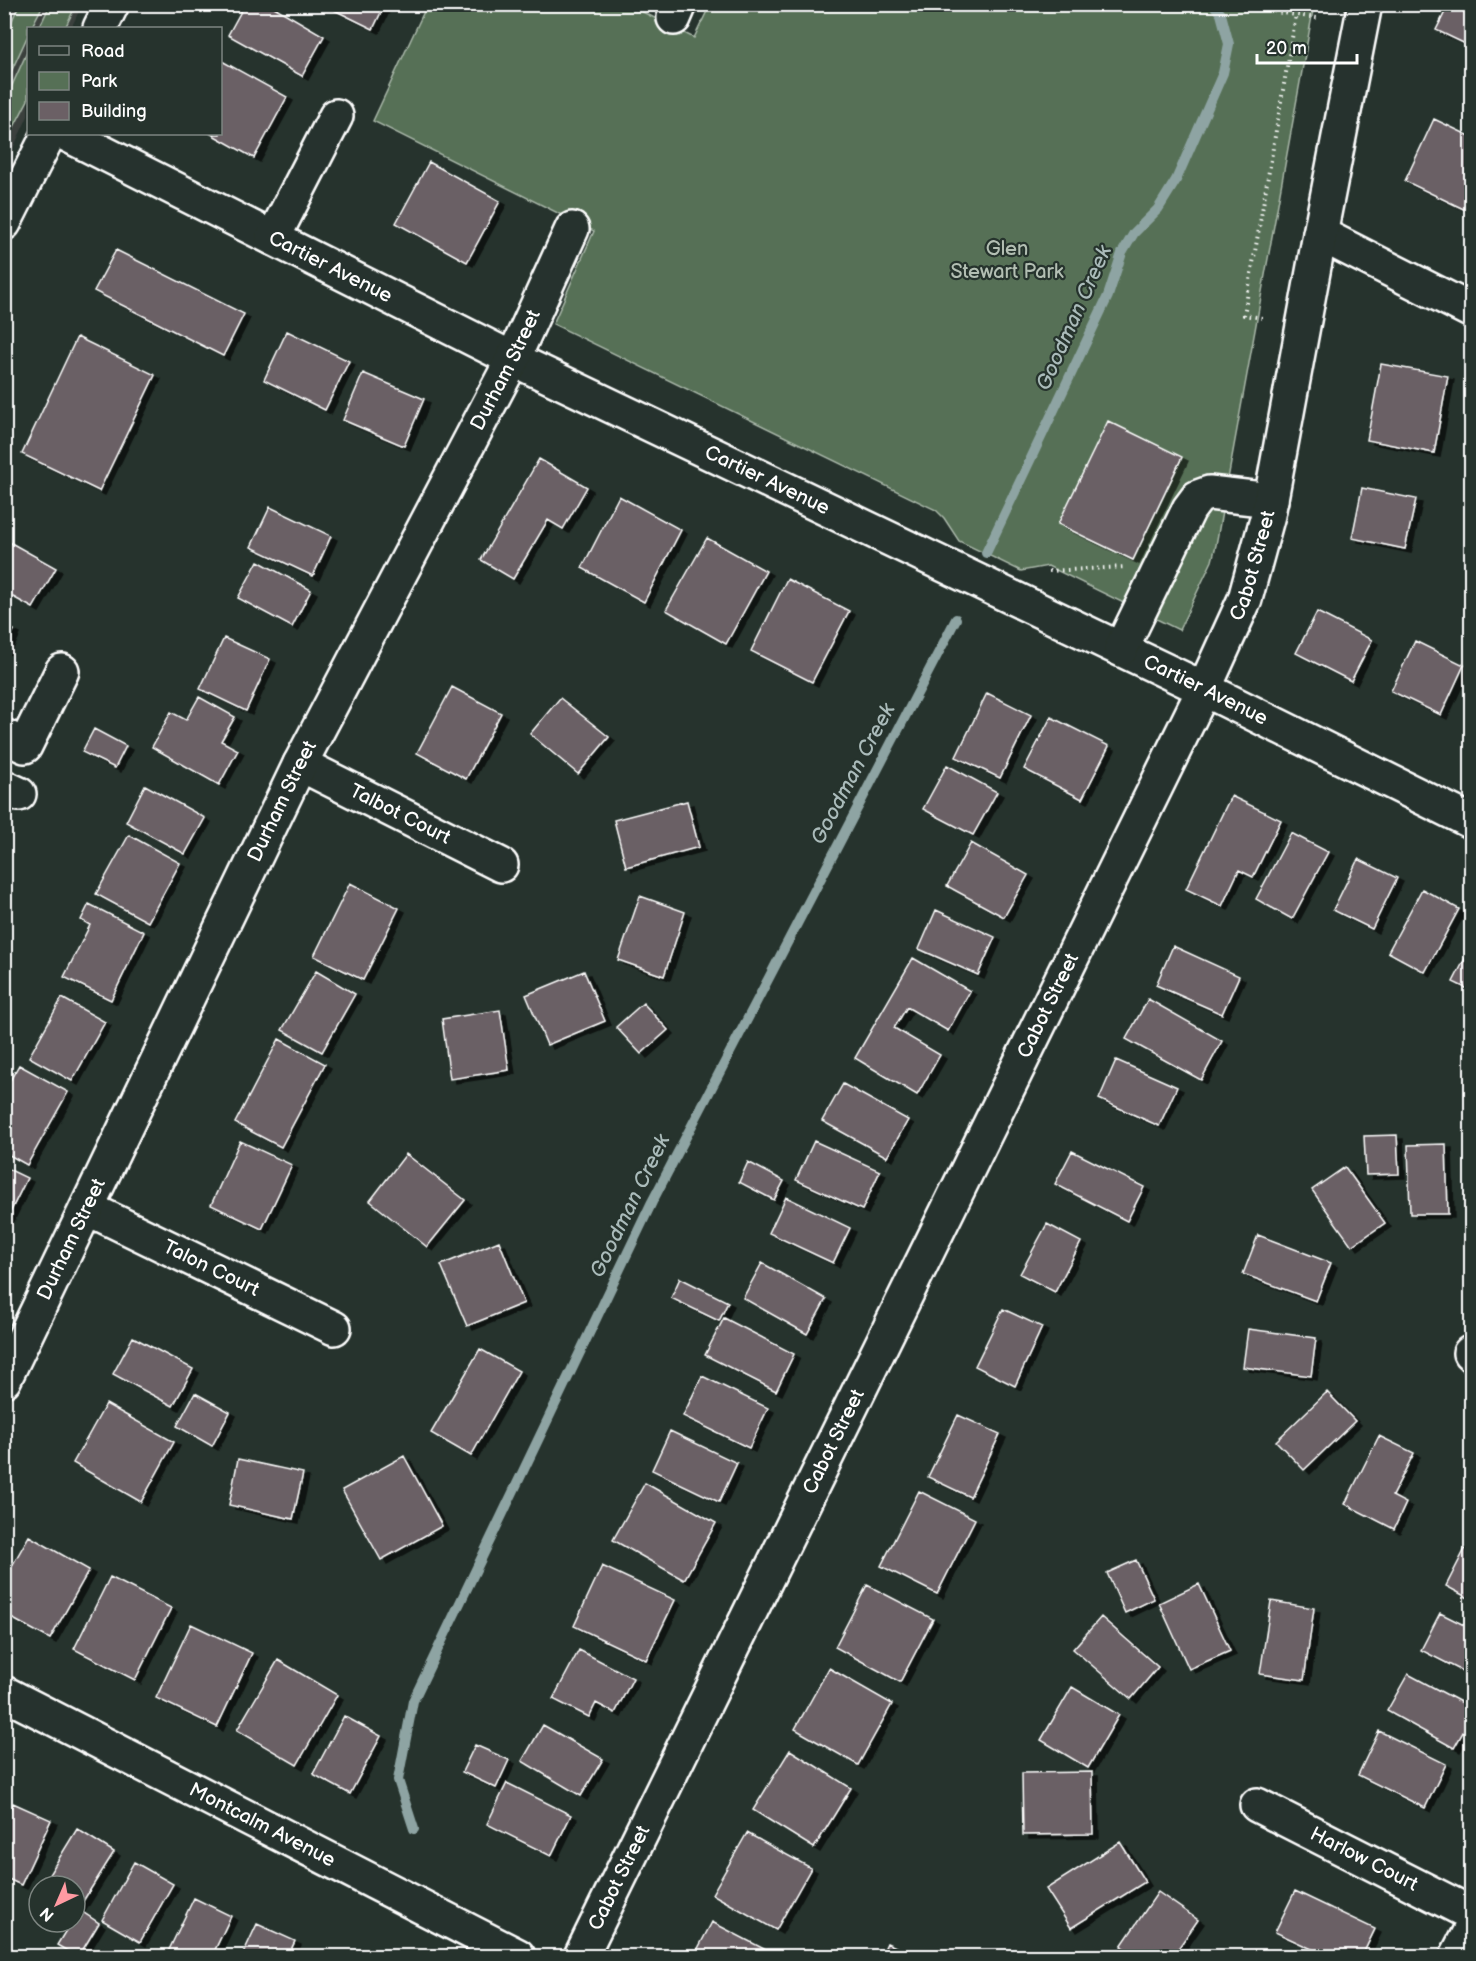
<svg xmlns="http://www.w3.org/2000/svg" width="1476" height="1961" viewBox="0 0 1476 1961" font-family="'Balsamiq Sans',sans-serif">
<style>
.built{fill:#3b403e}
.green{fill:#567056;stroke:#aab8aa;stroke-width:1.5}
.lines{fill:none;stroke-linecap:round;stroke-linejoin:round}
.stream{stroke:#8ea4a3;stroke-width:10}
.building{fill:#6b6065;stroke:#fff;stroke-width:1.5;filter:url(#shadow)}
.minor-casing{stroke:#fff;stroke-width:38}
.major-casing{stroke:#fff;stroke-width:38}
.path{stroke:#fff;stroke-width:4;stroke-dasharray:1.5 4.5;stroke-linecap:butt}
.minor{stroke:#26332d;stroke-width:33}
.major{stroke:#26332d;stroke-width:33}
.labels{text-anchor:middle;dominant-baseline:central;stroke-width:4.5;stroke-linejoin:round;paint-order:stroke}
.park-label{font-size:20px;fill:#b3bfb3;stroke:#26332d}
.street-label{font-size:20px;fill:#fff;stroke:#26332d}
.water-label{font-size:21px;font-style:italic;fill:#aabbba;stroke:#26332d}
</style>
<defs>
<filter id="shadow"><feDropShadow dx="6" dy="4" stdDeviation="0" flood-color="#0009"/></filter>
</defs>
<rect width="100%" height="100%" fill="#26332d"/>
<filter id="ink" filterUnits="userSpaceOnUse"><feTurbulence type="fractalNoise" baseFrequency=".0167" numOctaves="2"/><feDisplacementMap in="SourceGraphic" scale="12" xChannelSelector="R" yChannelSelector="G"/><feConvolveMatrix kernelMatrix="1 2 1 2 8 2 1 2 1" color-interpolation-filters="sRGB"/></filter>
<g filter="url(#ink)">
<path class="built" d="M5,5H82L71,28H28V116L5,166Z"/>
<path class="green" d="M19,5H43L31,28H28V35L5,85V36Z
M50,5H76L65,28H39Z
M427,5H629L694,38L710,5H1314L1216,545L1212,561L1179,630L1048,566L1021,571L959,541L944,518L936,510L553,324L594,231L373,121Z
M28,50V100L5,144V101Z"/>
<g class="lines">
<path class="stream" d="M986,553L1108,296L1122,253L1134,233L1158,209L1176,180L1223,73L1229,44L1221,14L1213,4
M414,1829L398,1780L413,1701L652,1202L956,619"/>
</g>
<path class="building" d="M245,4H269L324,36L302,76L228,35Z
M322,4H385L373,29Z
M1449,4H1472V47L1436,30Z
M220,60L287,97L254,158L211,134H220Z
M1434,119L1472,137V213L1405,181Z
M429,162L500,201L467,262L396,223Z
M116,250L244,314L223,356L94,291Z
M287,331L349,361L325,410L264,380Z
M77,337L155,375L99,491L22,454Z
M1381,364L1448,376L1434,453L1367,440Z
M363,373L424,399L404,446L343,420Z
M1108,421L1182,457L1133,560L1058,524Z
M539,459L587,487L563,529L548,520L513,579L481,560Z
M1362,488L1416,499L1405,549L1352,538Z
M619,496L681,530L644,602L582,568Z
M270,507L331,536L313,576L251,547Z
M707,538L766,571L726,644L666,610Z
M4,539L56,568L33,608L4,592Z
M258,561L311,590L292,627L238,598Z
M787,579L849,611L812,682L751,651Z
M1317,612L1372,640L1351,681L1296,653Z
M4,625L14,630L4,651Z
M224,638L270,659L246,711L200,689Z
M1415,641L1464,665L1441,715L1391,691Z
M452,687L501,713L466,779L417,753Z
M987,693L1031,715L1000,778L956,757Z
M199,697L235,717L221,741L238,750L219,785L152,747L171,712L186,720Z
M560,698L609,737L578,774L530,734Z
M1051,717L1109,746L1082,799L1024,769Z
M94,729L126,746L115,768L82,752Z
M947,765L997,792L973,835L923,809Z
M145,785L205,818L185,854L126,822Z
M1231,796L1281,820L1253,877L1239,870L1222,906L1186,889Z
M687,801L699,847L626,867L614,820Z
M1291,833L1328,852L1292,919L1256,899Z
M129,835L180,863L148,922L96,894Z
M971,843L1028,875L1004,917L947,886Z
M1358,859L1397,878L1372,929L1333,910Z
M350,883L399,908L363,980L314,956Z
M1422,889L1459,909L1425,972L1388,952Z
M640,896L685,912L664,976L618,960Z
M89,904L144,932L111,1000L64,977L90,925L81,920Z
M936,910L995,937L978,975L919,949Z
M1472,945V991L1453,982Z
M1173,946L1239,976L1222,1014L1156,985Z
M913,958L970,991L948,1031L907,1007L894,1028L940,1055L917,1095L855,1058Z
M316,971L355,994L322,1052L282,1030Z
M584,971L605,1021L547,1045L526,995Z
M62,998L105,1022L72,1081L29,1057Z
M1148,999L1222,1041L1201,1080L1126,1039Z
M643,1003L668,1030L641,1054L616,1027Z
M500,1010L509,1070L450,1079L442,1019Z
M279,1039L325,1064L281,1147L235,1123Z
M1116,1060L1177,1087L1159,1126L1099,1099Z
M19,1065L68,1092L27,1165L4,1152V1091Z
M843,1084L908,1120L887,1157L822,1121Z
M1397,1135L1399,1174L1366,1175L1364,1136Z
M240,1141L292,1165L262,1229L211,1205Z
M814,1141L880,1171L862,1210L796,1180Z
M1446,1144L1448,1214H1410L1408,1145Z
M1072,1151L1144,1187L1127,1221L1055,1184Z
M406,1154L465,1200L427,1247L370,1201Z
M748,1162L784,1181L774,1200L739,1182Z
M4,1167L27,1178L4,1225Z
M1345,1167L1385,1223L1352,1246L1312,1190Z
M786,1197L850,1228L833,1263L769,1233Z
M1047,1224L1081,1242L1055,1292L1020,1274Z
M1258,1235L1331,1263L1316,1301L1243,1274Z
M499,1241L524,1303L467,1326L441,1265Z
M762,1263L826,1299L807,1334L743,1298Z
M680,1278L728,1302L719,1321L671,1298Z
M1003,1309L1042,1327L1015,1386L975,1366Z
M724,1318L794,1354L776,1391L705,1355Z
M1248,1329L1316,1338L1311,1376L1243,1367Z
M133,1337L193,1369L173,1406L113,1374Z
M480,1349L519,1371L471,1456L431,1433Z
M702,1376L768,1408L749,1448L683,1416Z
M1327,1392L1355,1421L1304,1470L1276,1441Z
M195,1393L230,1412L212,1446L177,1426Z
M106,1404L174,1442L141,1502L73,1463Z
M958,1415L1000,1434L970,1497L928,1477Z
M670,1431L737,1463L719,1502L652,1470Z
M1379,1436L1414,1453L1392,1496L1406,1503L1394,1529L1345,1504Z
M404,1456L442,1526L381,1560L342,1490Z
M238,1459L303,1473L293,1519L229,1505Z
M645,1483L716,1523L684,1580L613,1540Z
M919,1491L975,1519L937,1594L881,1566Z
M29,1536L89,1570L50,1639L4,1614V1580Z
M1465,1549L1472,1552V1600L1446,1586Z
M1136,1560L1154,1599L1125,1613L1107,1573Z
M602,1566L675,1600L646,1660L574,1626Z
M110,1577L171,1608L135,1680L74,1649Z
M1199,1584L1230,1651L1189,1669L1159,1603Z
M867,1585L933,1619L900,1682L835,1647Z
M1271,1601L1314,1608L1304,1680L1260,1674Z
M1440,1613L1472,1629V1676L1421,1650Z
M1101,1617L1158,1667L1131,1699L1073,1649Z
M191,1624L252,1653L217,1727L156,1698Z
M579,1650L633,1678L615,1713L596,1703L589,1717L553,1699Z
M278,1660L337,1695L297,1765L237,1730Z
M829,1668L892,1704L858,1765L795,1729Z
M1408,1674L1472,1708V1716L1454,1748L1387,1711Z
M1072,1687L1119,1715L1088,1768L1041,1740Z
M344,1716L381,1736L350,1794L313,1774Z
M543,1725L603,1759L581,1796L522,1761Z
M1379,1731L1446,1764L1425,1808L1358,1775Z
M475,1745L509,1760L496,1788L462,1772Z
M790,1750L851,1788L814,1848L753,1810Z
M1092,1772L1093,1834L1023,1835L1022,1773Z
M507,1783L571,1815L551,1856L487,1824Z
M13,1803L51,1820L21,1885L4,1877V1823Z
M77,1829L114,1852L78,1909L99,1923L79,1956H76L57,1945L71,1922H75L77,1912L75,1911V1886H42Z
M747,1833L811,1868L776,1930L712,1894Z
M1120,1842L1145,1882L1071,1928L1046,1889Z
M134,1862L173,1884L140,1942L102,1920Z
M1295,1891L1375,1929L1362,1956H1327L1275,1932Z
M1158,1892L1198,1920L1173,1956H1136L1121,1946Z
M194,1898L231,1916L212,1956H166Z
M712,1922L768,1951L765,1956H694Z
M257,1924L295,1941L288,1956H242Z
M887,1943L911,1954L909,1956H881Z"/>
<g class="lines">
<defs>
<g id="minor">
<path d="M674,18L680,4"/>
<path id="s1" d="M66,134L513,359L1204,689L1472,822"/>
<path d="M1320,234L1472,311"/>
<path d="M273,238L336,116"/>
<path d="M1121,649L1189,509L1198,497L1209,493L1271,500"/>
<path d="M4,736L25,746L62,671"/>
<path id="s2" d="M300,764L501,865"/>
<path d="M4,787L19,794"/>
<path id="s3" d="M87,1208L334,1328"/>
<path d="M1470,1353L1472,1354"/>
<path id="s4" d="M4,1380L300,764L513,359L572,229"/>
<path id="s5" d="M4,1693L518,1956"/>
<path id="s6" d="M1257,1805L1472,1914"/>
<path id="s7" d="M581,1956L1204,689L1245,599L1268,515L1320,234L1365,4"/>
<path d="M1457,1956L1472,1927"/>
</g>
<path id="major" d="M100,28L112,4
M4,223L49,134"/>
</defs>
<use href="#minor" class="minor-casing"/>
<use href="#major" class="major-casing"/>
<path class="path" d="M1264,4L1276,12L1317,18
M1262,318L1244,315L1296,15
M1049,571L1125,567"/>
<use href="#minor" class="minor"/>
<use href="#major" class="major"/>
</g>
</g>
<g class="labels">
<g class="park-label">
<text x="1007" y="249">Glen<tspan x="1007" dy="23">Stewart Park</tspan></text>
</g>
<g class="street-label">
<text stroke="none"><textPath href="#s1" startOffset="296">Cartier Avenue</textPath></text>
<text stroke="none"><textPath href="#s4" startOffset="1128">Durham Street</textPath></text>
<text stroke="none"><textPath href="#s1" startOffset="782">Cartier Avenue</textPath></text>
<text stroke="none"><textPath href="#s7" startOffset="1545">Cabot Street</textPath></text>
<text stroke="none"><textPath href="#s1" startOffset="1268">Cartier Avenue</textPath></text>
<text stroke="none"><textPath href="#s4" startOffset="642">Durham Street</textPath></text>
<text stroke="none"><textPath href="#s2" startOffset="112">Talbot Court</textPath></text>
<text stroke="none"><textPath href="#s7" startOffset="1059">Cabot Street</textPath></text>
<text stroke="none"><textPath href="#s4" startOffset="156">Durham Street</textPath></text>
<text stroke="none"><textPath href="#s3" startOffset="138">Talon Court</textPath></text>
<text stroke="none"><textPath href="#s7" startOffset="573">Cabot Street</textPath></text>
<text stroke="none"><textPath href="#s5" startOffset="290">Montcalm Avenue</textPath></text>
<text stroke="none"><textPath href="#s6" startOffset="120">Harlow Court</textPath></text>
<text stroke="none"><textPath href="#s7" startOffset="87">Cabot Street</textPath></text>
</g>
<g class="water-label">
<text transform="translate(1074 318) rotate(-66)">Goodman Creek</text>
<text transform="translate(853 774) rotate(-62)">Goodman Creek</text>
<text transform="translate(630 1206) rotate(-64)">Goodman Creek</text>
</g>
</g>
<rect width="1476" height="1961" fill="none" stroke="#26332d" stroke-width="24"/>
<rect x="12" y="12" width="1452" height="1937" fill="none" stroke="#fff" stroke-width="2" filter="url(#ink)"/>
<rect x="27" y="27" width="195" height="108" fill="#26332d" stroke="#7d8581" stroke-width="1.5"/>
<rect x="39" y="46" width="30" height="9" fill="#26332d" stroke="#7d8581" stroke-width="1.5"/>
<text x="81" y="57" font-size="18" fill="#ffffff">Road</text>
<rect x="39" y="72" width="30" height="18" fill="#567056" stroke="#7d8581" stroke-width="1.5"/>
<text x="81" y="87" font-size="18" fill="#ffffff">Park</text>
<rect x="39" y="102" width="30" height="18" fill="#6b6065" stroke="#7d8581" stroke-width="1.5"/>
<text x="81" y="117" font-size="18" fill="#ffffff">Building</text>
<g transform="translate(57 1904) rotate(224)"><circle r="28" fill="#26332d" stroke="#7d8581" stroke-width="1.5"/>
<path d="M0-4.5L10 22L0 15L-10 22Z" fill="#ff9aa2"/>
<text y="-9" font-size="16" font-weight="bold" text-anchor="middle" fill="#ffffff">N</text>
</g>
<path d="M1257 54v9h100v-9" fill="none" stroke="#ffffff" stroke-width="3"/>
<text x="1266" y="54" font-size="18" fill="#ffffff" stroke="#26332d" stroke-width="4.5" paint-order="stroke">20 m</text>
</svg>
